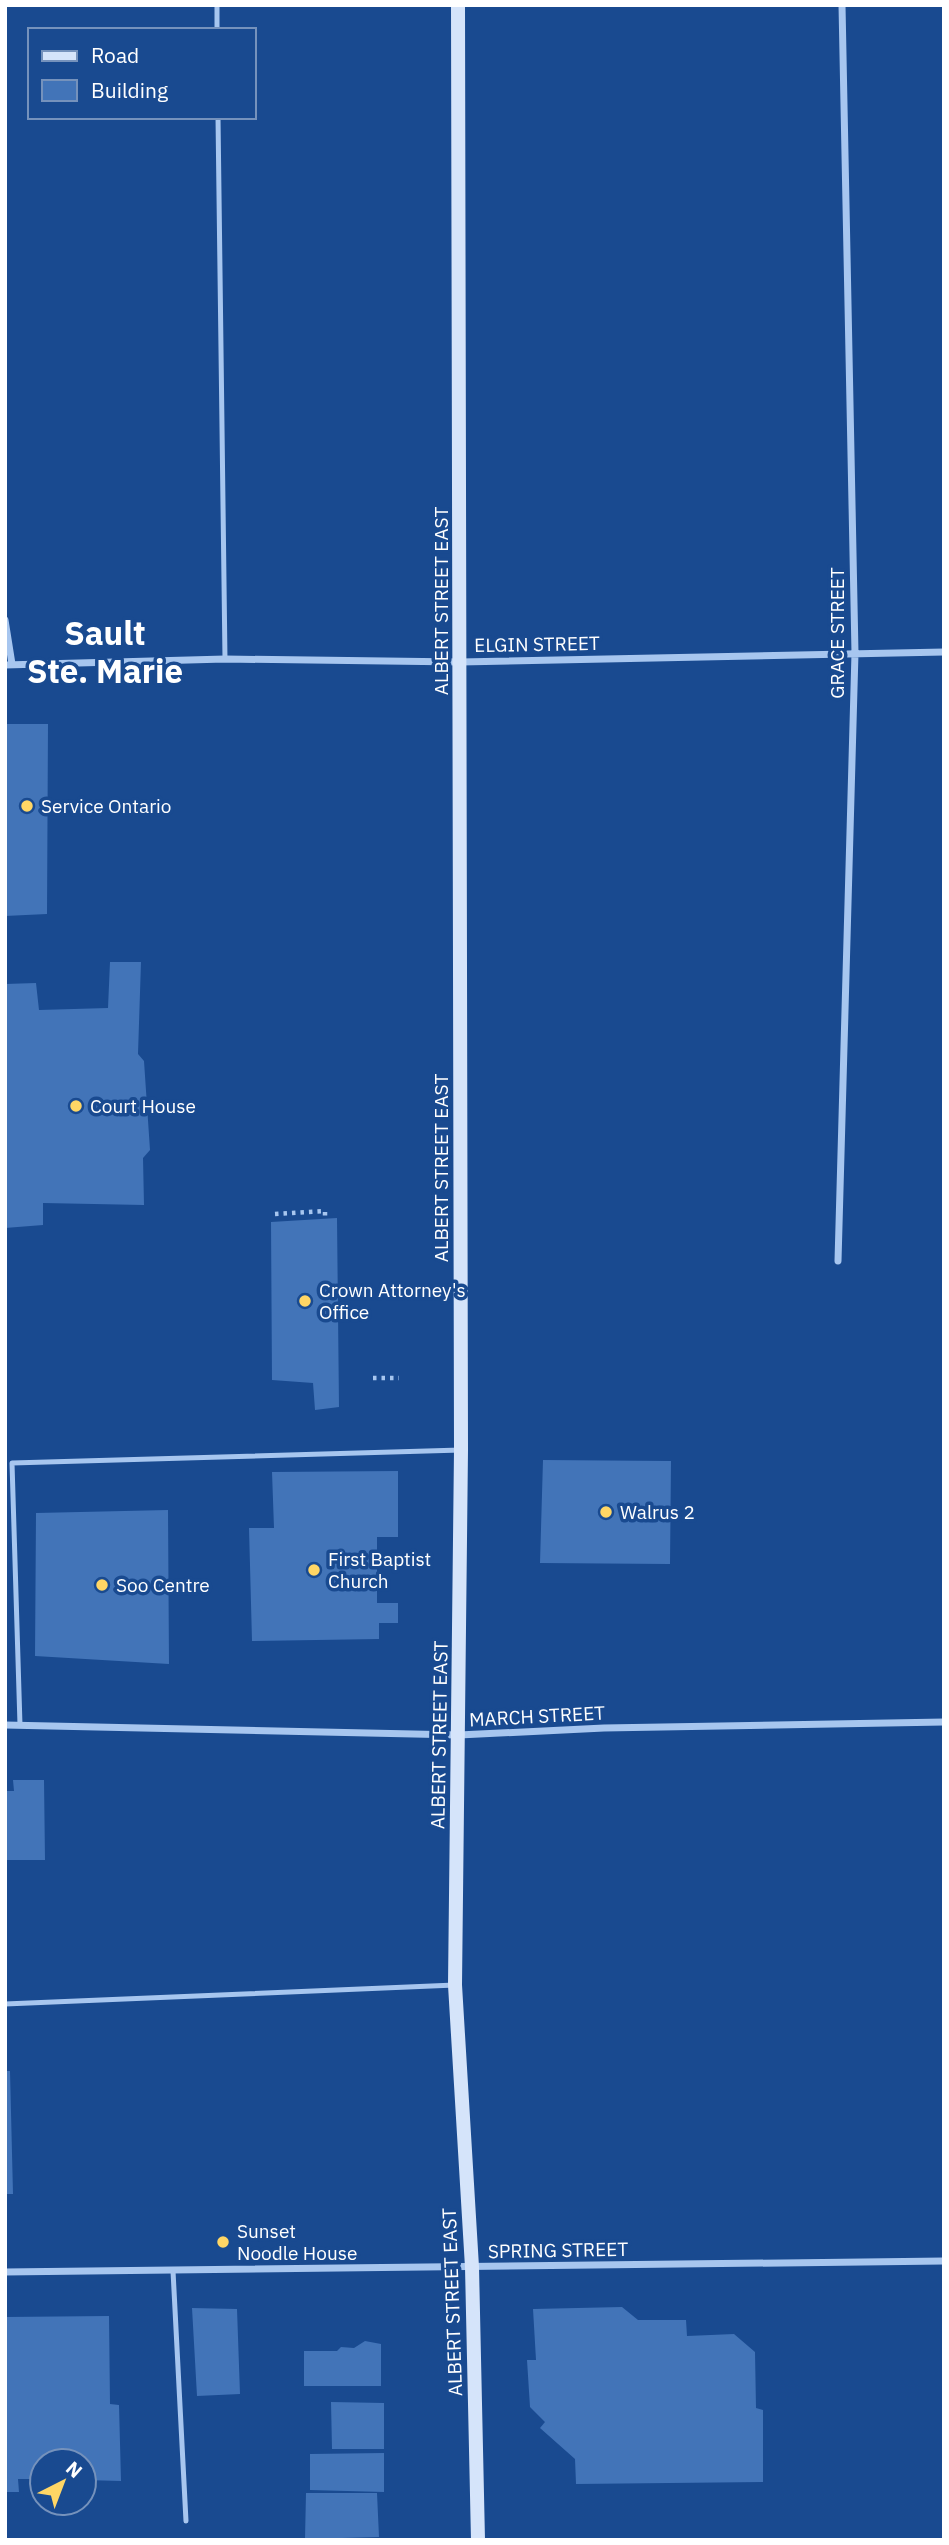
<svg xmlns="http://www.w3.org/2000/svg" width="949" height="2545" viewBox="0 0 949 2545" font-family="'IBM Plex Sans',sans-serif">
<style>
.building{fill:#4274b8}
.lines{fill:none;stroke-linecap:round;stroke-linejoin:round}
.path{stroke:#a7c6ef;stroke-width:4.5;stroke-dasharray:3.5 5;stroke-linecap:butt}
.service{stroke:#a7c6ef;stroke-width:5}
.minor{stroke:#a7c6ef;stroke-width:7}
.secondary{stroke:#d5e4fa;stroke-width:14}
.poi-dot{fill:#ffd665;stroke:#194a90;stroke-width:2.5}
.labels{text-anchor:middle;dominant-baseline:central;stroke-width:7;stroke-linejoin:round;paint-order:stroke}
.street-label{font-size:19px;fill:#fff;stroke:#194a90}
.poi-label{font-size:19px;fill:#fff;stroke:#194a90;text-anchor:start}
.town-label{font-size:33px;font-weight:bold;fill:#fff;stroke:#194a90}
</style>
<rect width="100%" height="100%" fill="#194a90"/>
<path class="building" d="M5,724H48L47,914L5,916Z
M110,962H141L138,1054L144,1061L150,1150L143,1158L144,1205L43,1203V1225L5,1228V984L36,983L39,1010L108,1008Z
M337,1218L339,1407L315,1410L313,1383L272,1380L271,1222Z
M543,1460L671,1461L670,1564L540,1563Z
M398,1471V1537H377V1603H398V1623H379V1639L252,1641L249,1528H274L272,1472Z
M168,1510L169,1664L35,1656L36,1513Z
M13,1780H44L45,1860H5V1791H14Z
M5,2071H10L13,2194H5Z
M622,2307L638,2320H686L687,2336L734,2334L755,2352L756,2408L763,2410V2482L576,2484L575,2459L540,2428L545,2422L530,2407L527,2360H536L533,2309Z
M192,2308L237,2309L240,2394L197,2396Z
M109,2316L110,2404L119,2405L121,2481L84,2480V2461H42V2479H18L19,2492H5V2317Z
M365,2341L381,2344V2386H304V2351H337L341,2347L354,2348Z
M331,2402L384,2403V2449H332Z
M384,2453V2492L310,2490V2454Z
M306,2493H377L379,2537L305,2539Z"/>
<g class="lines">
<path class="path" d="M275,1214L325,1211V1219
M373,1378H399"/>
<path class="service" d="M217,5V30
M218,117L225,659
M20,1725L12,1463L461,1450
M5,2004L455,1985
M173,2271L186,2521"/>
<path class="minor" d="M5,620L12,664
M5,665L225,659L460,662L944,652
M838,1261L855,653L842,5
M5,1725L459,1735L604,1728L944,1722
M5,2272L944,2261"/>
<path class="secondary" d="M458,5L461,1450L455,1985L472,2267L478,2540"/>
</g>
<g class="poi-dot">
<circle cx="27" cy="806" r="7"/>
<circle cx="76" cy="1106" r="7"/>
<circle cx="305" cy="1301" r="7"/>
<circle cx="606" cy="1512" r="7"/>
<circle cx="314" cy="1570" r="7"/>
<circle cx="102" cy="1585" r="7"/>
<circle cx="223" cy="2242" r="7"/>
</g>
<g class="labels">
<g class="street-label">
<text transform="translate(441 601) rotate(-90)">ALBERT STREET EAST</text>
<text transform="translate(837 633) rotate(-90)">GRACE STREET</text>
<text transform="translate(537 644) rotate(-1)">ELGIN STREET</text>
<text transform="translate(441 1168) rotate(-90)">ALBERT STREET EAST</text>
<text transform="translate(537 1716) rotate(-3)">MARCH STREET</text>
<text transform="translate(439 1735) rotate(-89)">ALBERT STREET EAST</text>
<text transform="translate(558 2250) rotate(-1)">SPRING STREET</text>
<text transform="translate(452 2302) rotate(-92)">ALBERT STREET EAST</text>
</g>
<g class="poi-label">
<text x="41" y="806">Service Ontario</text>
<text x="90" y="1106">Court House</text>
<text x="319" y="1290">Crown Attorney's<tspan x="319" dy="22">Office</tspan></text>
<text x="620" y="1512">Walrus 2</text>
<text x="328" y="1559">First Baptist<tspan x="328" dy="22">Church</tspan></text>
<text x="116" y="1585">Soo Centre</text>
<text x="237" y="2231">Sunset<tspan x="237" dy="22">Noodle House</tspan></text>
</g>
<g class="town-label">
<text x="105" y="632">Sault<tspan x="105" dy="38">Ste. Marie</tspan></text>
</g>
</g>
<rect width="949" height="2545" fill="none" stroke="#ffffff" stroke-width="14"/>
<rect x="28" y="28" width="228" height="91" fill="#194a90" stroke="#7592bc" stroke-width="2"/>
<rect x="42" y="51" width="35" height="10" fill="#d5e4fa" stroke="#7592bc" stroke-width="2"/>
<text x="91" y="63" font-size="21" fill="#ffffff">Road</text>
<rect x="42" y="80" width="35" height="21" fill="#4274b8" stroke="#7592bc" stroke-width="2"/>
<text x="91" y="98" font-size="21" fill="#ffffff">Building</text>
<g transform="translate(63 2482) rotate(42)"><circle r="33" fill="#194a90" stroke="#7592bc" stroke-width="2"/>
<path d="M0-5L12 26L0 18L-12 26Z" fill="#ffd665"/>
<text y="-10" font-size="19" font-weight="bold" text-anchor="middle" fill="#ffffff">N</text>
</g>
</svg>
